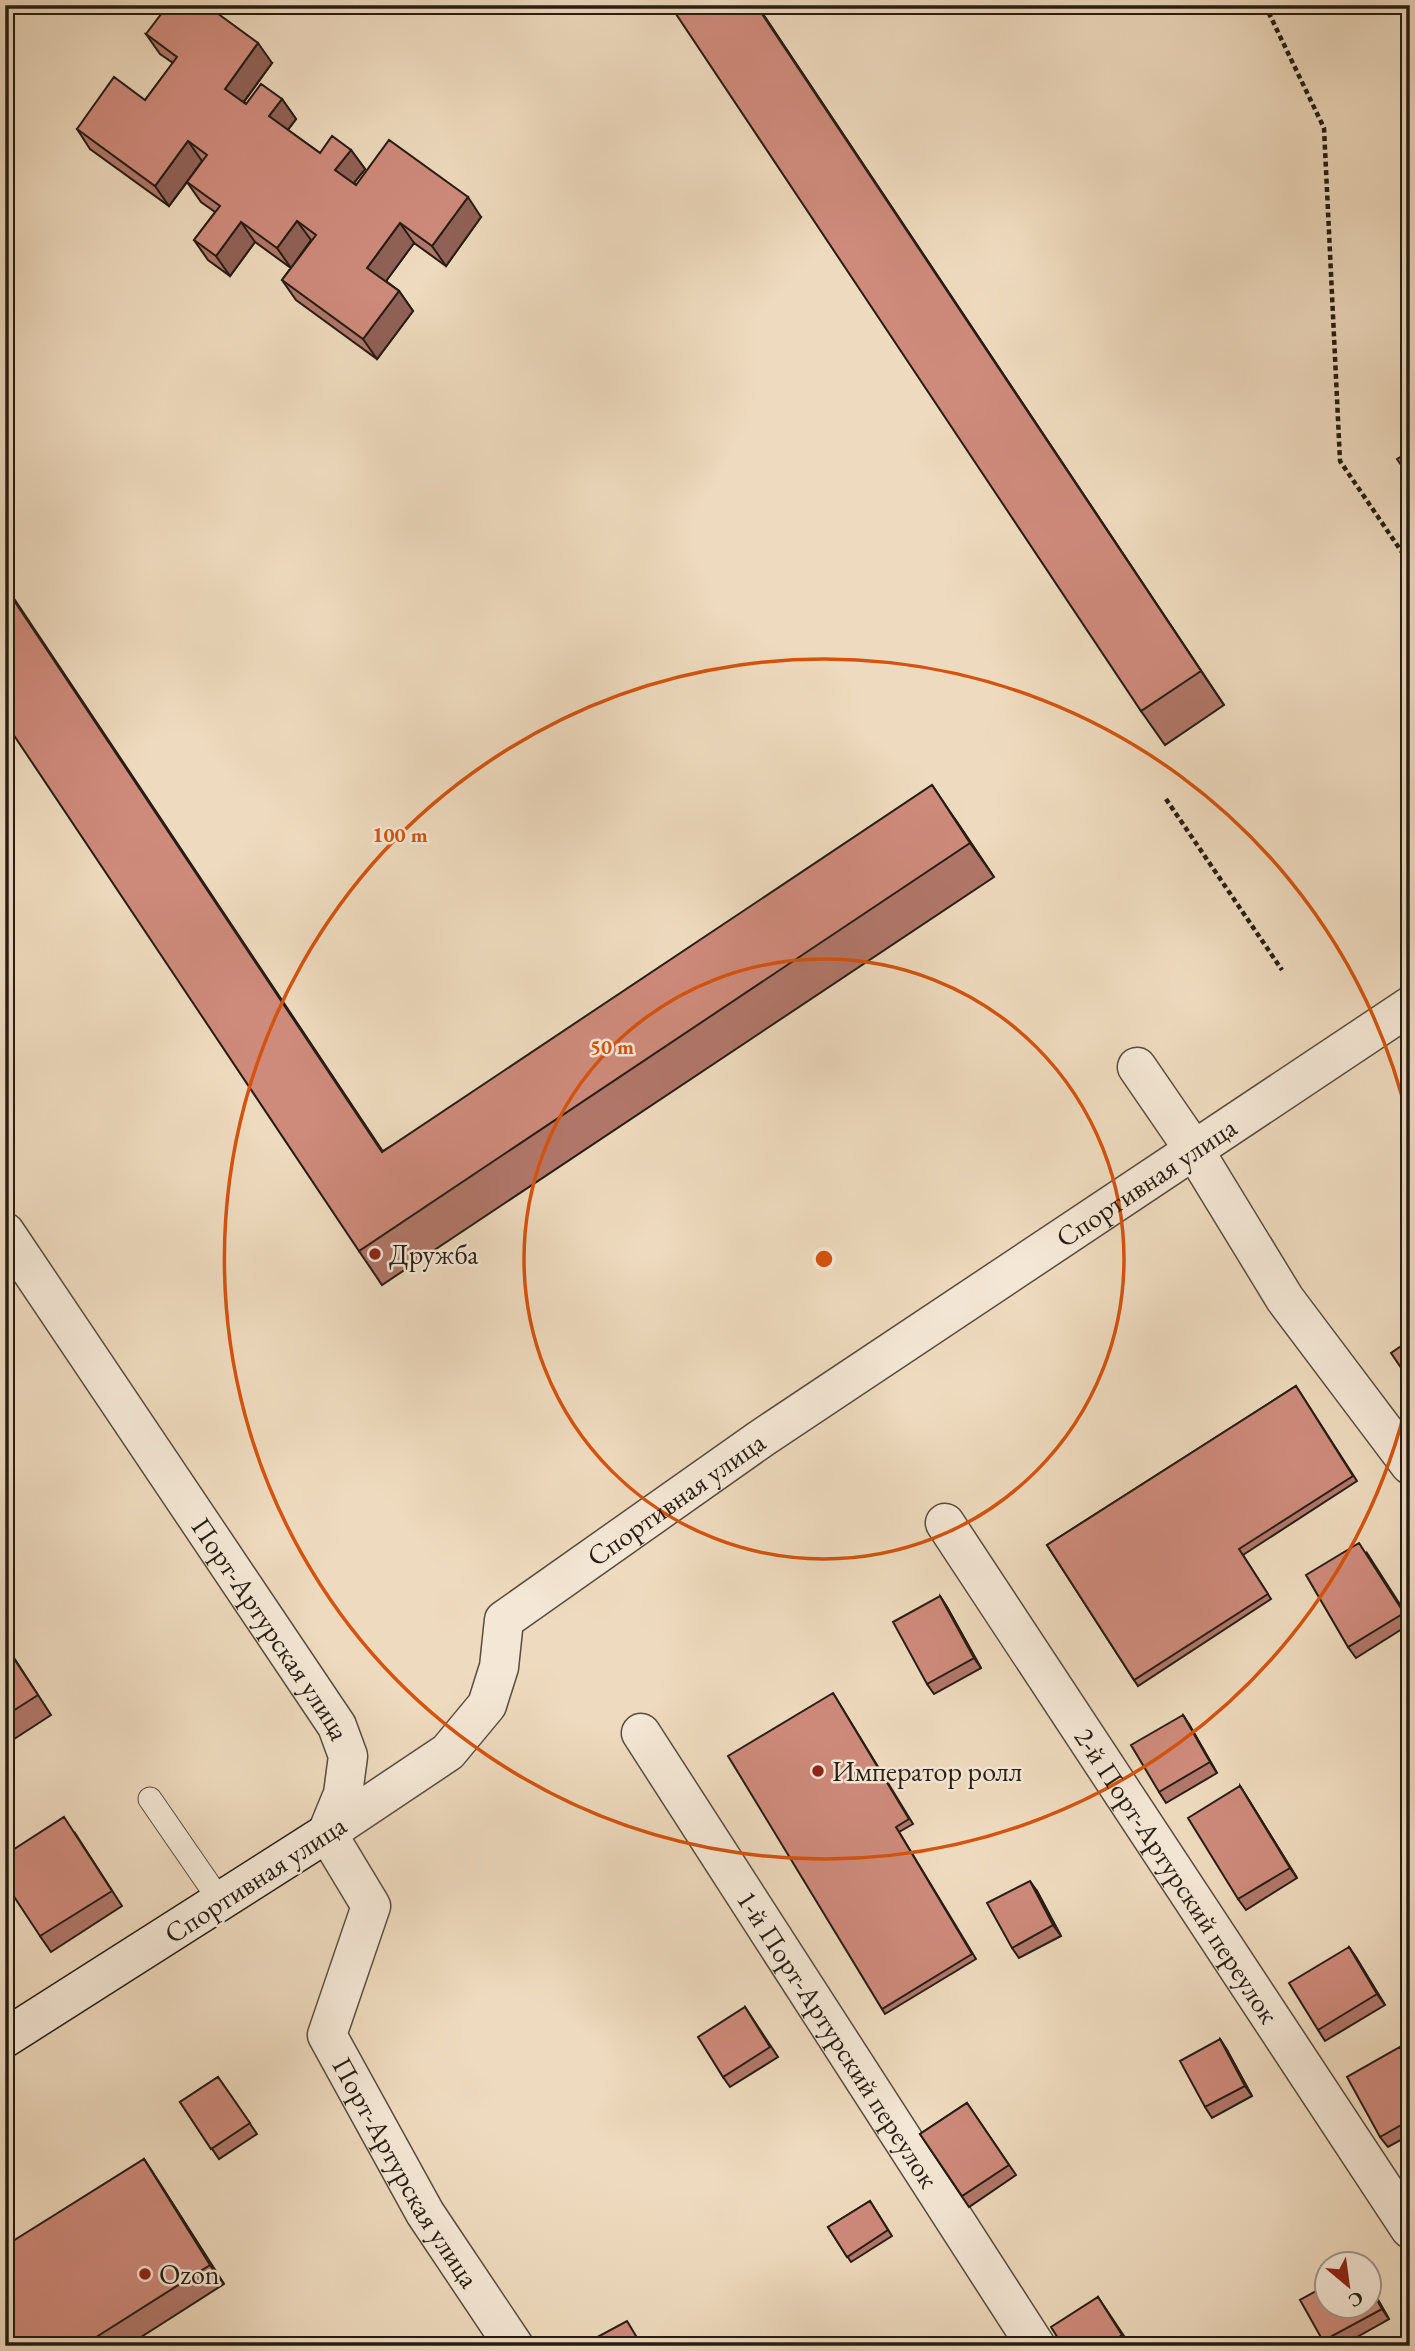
<svg xmlns="http://www.w3.org/2000/svg" width="1415" height="2351" viewBox="0 0 1415 2351" font-family="'EB Garamond',serif">
<style>
.lines{fill:none;stroke-linecap:round;stroke-linejoin:round}
.lane-casing{stroke:#584c3e;stroke-width:25}
.street-casing{stroke:#584c3e;stroke-width:41}
.secondary-casing{stroke:#261d13;stroke-width:41}
.path{stroke:#261d13;stroke-width:4.5;stroke-dasharray:5 3.5;stroke-linecap:butt}
.lane{stroke:#f4e7d5;stroke-width:23}
.street{stroke:#f4e7d5;stroke-width:38}
.secondary{stroke:#f4e7d5;stroke-width:38}
.wall{fill:#b1776a;stroke:#261d13;stroke-width:2}
.shaded-wall{fill:#906156;stroke:#261d13;stroke-width:2}
.building{fill:#ce8a7b;stroke:#261d13;stroke-width:2}
.ring{fill:none;stroke:#d5530d;stroke-width:3.5}
.poi-dot{fill:#8f2418;stroke:#f4e7d5;stroke-width:2.5}
.labels{text-anchor:middle;dominant-baseline:central;stroke-width:5;stroke-linejoin:round;paint-order:stroke}
.street-label{font-size:28px;fill:#261d13;stroke:#f4e7d5}
.poi-label{font-size:28px;fill:#261d13;stroke:#f4e7d5;text-anchor:start}
.centre{fill:#d5530d;stroke:#f4e7d5;stroke-width:3.5}
.ring-label{font-size:21px;text-anchor:middle;font-weight:bold;fill:#d5530d;stroke:#f4e7d5;stroke-width:5;stroke-linejoin:round;paint-order:stroke}
</style>
<rect width="100%" height="100%" fill="#eedabe"/>
<filter id="stains"><feTurbulence type="fractalNoise" baseFrequency=".00286" numOctaves="4"/><feColorMatrix values="0 0 0 0 .2 0 0 0 0 .09 0 0 0 0 .02 0 0 0 .5 -.17"/></filter>
<radialGradient id="worn" r=".72"><stop offset=".6" stop-color="#630" stop-opacity="0"/><stop offset="1" stop-color="#630" stop-opacity=".3"/></radialGradient>
<g class="lines">
<defs>
<path id="lane" d="M150,1799L221,1902"/>
<g id="street">
<path d="M1137,1067L1194,1150L1285,1299L1410,1465"/>
<path id="s1" d="M5,1232L337,1726L348,1756L343,1794L327,1833"/>
<path id="s2" d="M945,1523L1410,2229"/>
<path id="s3" d="M641,1733L1036,2346"/>
<path id="s4" d="M327,1833L448,1752L487,1705L499,1667L504,1620L762,1438L1410,1006"/>
<path id="s5" d="M327,1833L371,1906L327,2035L425,2213L514,2346"/>
</g>
<path id="secondary" d="M5,2038L327,1833"/>
</defs>
<use href="#lane" class="lane-casing"/>
<use href="#street" class="street-casing"/>
<use href="#secondary" class="secondary-casing"/>
<path class="path" d="M1265,5L1324,128L1340,461L1410,564
M1166,799L1282,970"/>
<use href="#lane" class="lane"/>
<use href="#street" class="street"/>
<use href="#secondary" class="secondary"/>
</g>
<path class="wall" d="M757,5L1224,705L1165,745L1141,711Z
M146,34L272,63L244,102L246,104L282,99L296,119L288,130L320,153L351,150L365,169L354,183L356,185L481,217L446,266L414,243L386,281L399,291L413,311L377,359L296,300L282,280L311,240L291,268L255,242L230,276L208,260L194,240L215,212L201,202L187,182L203,161L169,206L90,149L77,129L145,100L173,63L160,54Z
M955,819L994,877L382,1285L359,1251L383,1151Z
M1296,1386L1357,1481L1243,1555L1271,1599L1138,1686L1047,1545Z
M1367,1553L1410,1620V1624L1356,1658L1348,1647Z
M940,1596L947,1607L981,1668L934,1694L927,1684Z
M5,1644L51,1715L5,1745Z
M833,1693L913,1824L899,1832L976,1959L885,2014L882,2009Z
M1183,1715L1190,1726L1217,1773L1166,1803L1159,1792Z
M1240,1786L1297,1878L1246,1910L1238,1899Z
M75,1833L122,1906L51,1952L40,1936Z
M1037,1891L1061,1936L1019,1958L1012,1948Z
M1349,1947L1385,2005L1325,2041L1318,2030Z
M745,2007L778,2057L730,2087L723,2077Z
M1220,2039L1227,2050L1252,2096L1212,2118L1205,2107Z
M1407,2058L1410,2063V2135L1388,2147L1380,2137Z
M218,2077L257,2134L219,2159L180,2102Z
M967,2103L1016,2175L969,2207L920,2134Z
M144,2159L157,2179L224,2284L127,2346H5Z
M870,2201L892,2236L851,2262L828,2227Z
M1369,2284L1389,2319L1341,2346H1326L1323,2341L1369,2306Z
M1098,2297L1130,2345L1063,2346Z"/>
<path class="shaded-wall" d="M756,5H757L1224,705L1201,671Z
M258,43L272,63L239,108L225,89Z
M282,99L296,119L283,136L269,116Z
M188,141L202,161L169,206L155,186Z
M351,150L365,169L349,189L335,170Z
M468,197L481,217L446,266L432,246Z
M297,221L311,240L291,268L277,248Z
M241,222L255,242L230,276L216,256Z
M400,223L414,243L381,288L367,268Z
M399,291L413,311L377,359L363,339Z
M5,585L406,1186L382,1152L5,587Z
M932,785L955,819L994,877L970,843Z
M940,1596L947,1607L981,1668L974,1658Z
M1183,1715L1190,1726L1217,1773L1210,1762Z
M1240,1786L1247,1797L1297,1878L1290,1868Z
M1030,1881L1037,1891L1061,1936L1053,1925Z
M1349,1947L1356,1957L1385,2005L1377,1994Z
M1220,2039L1227,2050L1252,2096L1245,2086Z
M144,2159L157,2179L224,2284L210,2265Z
M1369,2284L1389,2319L1382,2309L1369,2286Z"/>
<path class="building" d="M168,5H206L258,43L225,89L246,104L261,84L282,99L269,116L320,153L332,136L351,150L335,170L356,185L389,140L468,197L432,246L400,223L367,268L399,291L363,339L282,280L316,235L297,221L277,248L241,222L216,256L194,240L220,206L187,182L207,155L188,141L155,186L77,129L114,77L145,100L177,57L146,34Z
M670,5H756L1201,671L1141,711Z
M1410,451V478L1397,459Z
M5,587L382,1152L932,785L970,843L359,1251L5,722Z
M1410,1340V1381L1391,1353Z
M1296,1386L1353,1476L1239,1549L1268,1594L1134,1680L1047,1545Z
M1359,1543L1404,1613L1348,1647L1306,1575Z
M940,1596L974,1658L927,1684L893,1622Z
M5,1645L38,1695L5,1716Z
M833,1693L909,1819L896,1827L972,1954L882,2009L728,1756Z
M1183,1715L1210,1762L1159,1792L1131,1745Z
M1240,1786L1290,1868L1238,1899L1188,1818Z
M64,1817L112,1891L40,1936L5,1883V1855Z
M1030,1881L1053,1925L1012,1948L987,1903Z
M1349,1947L1377,1994L1318,2030L1289,1983Z
M745,2007L770,2047L723,2077L698,2037Z
M1220,2039L1245,2086L1205,2107L1180,2061Z
M1400,2047L1410,2066V2120L1380,2137L1347,2077Z
M218,2077L250,2123L211,2149L180,2102Z
M967,2103L1009,2165L962,2196L920,2134Z
M144,2159L210,2265L82,2346H5V2246Z
M870,2201L888,2230L847,2257L828,2227Z
M1327,2285V2306H1369V2286L1382,2309L1323,2341L1300,2300Z
M1098,2297L1122,2335L1105,2346H1063L1051,2327Z
M627,2321L642,2346H592L590,2341Z"/>
<g class="ring">
<circle cx="824" cy="1259" r="300"/>
<path d="M1409 1394A600 600 0 1 1 1409 1124"/>
</g>
<g class="poi-dot">
<circle cx="375" cy="1254" r="7"/>
<circle cx="818" cy="1771" r="7"/>
<circle cx="145" cy="2274" r="7"/>
</g>
<g class="labels">
<g class="street-label">
<text stroke="none"><textPath href="#s4" startOffset="1071">Спортивная улица</textPath></text>
<text stroke="none"><textPath href="#s4" startOffset="504">Спортивная улица</textPath></text>
<text stroke="none"><textPath href="#s1" startOffset="478">Порт-Артурская улица</textPath></text>
<text stroke="none"><textPath href="#s2" startOffset="422">2-й Порт-Артурский переулок</textPath></text>
<text transform="translate(255 1879) rotate(-33)">Спортивная улица</text>
<text stroke="none"><textPath href="#s3" startOffset="364">1-й Порт-Артурский переулок</textPath></text>
<text stroke="none"><textPath href="#s5" startOffset="380">Порт-Артурская улица</textPath></text>
</g>
<g class="poi-label">
<text x="389" y="1254">Дружба</text>
<text x="832" y="1771">Император ролл</text>
<text x="159" y="2274">Ozon</text>
</g>
</g>
<circle cx="824" cy="1259" r="10" class="centre"/>
<g class="ring-label">
<text x="400" y="842">100 m</text>
<text x="612" y="1054">50 m</text>
</g>
<rect width="1415" height="2351" fill="none" stroke="#eedabe" stroke-width="28"/>
<rect x="7" y="7" width="1401" height="2337" fill="none" stroke="#261d13" stroke-width="3.5"/>
<rect x="14" y="14" width="1387" height="2323" fill="none" stroke="#261d13" stroke-width="2"/>
<g transform="translate(1348 2285) rotate(151)"><circle r="33" fill="#f4e7d5" stroke="#a29687" stroke-width="2"/>
<path d="M0-5L12 26L0 18L-12 26Z" fill="#8f2418"/>
<text y="-10" font-size="19" font-weight="bold" text-anchor="middle" fill="#261d13">С</text>
</g>
<rect width="100%" height="100%" filter="url(#stains)"/>
<rect width="100%" height="100%" fill="url(#worn)"/>
</svg>
